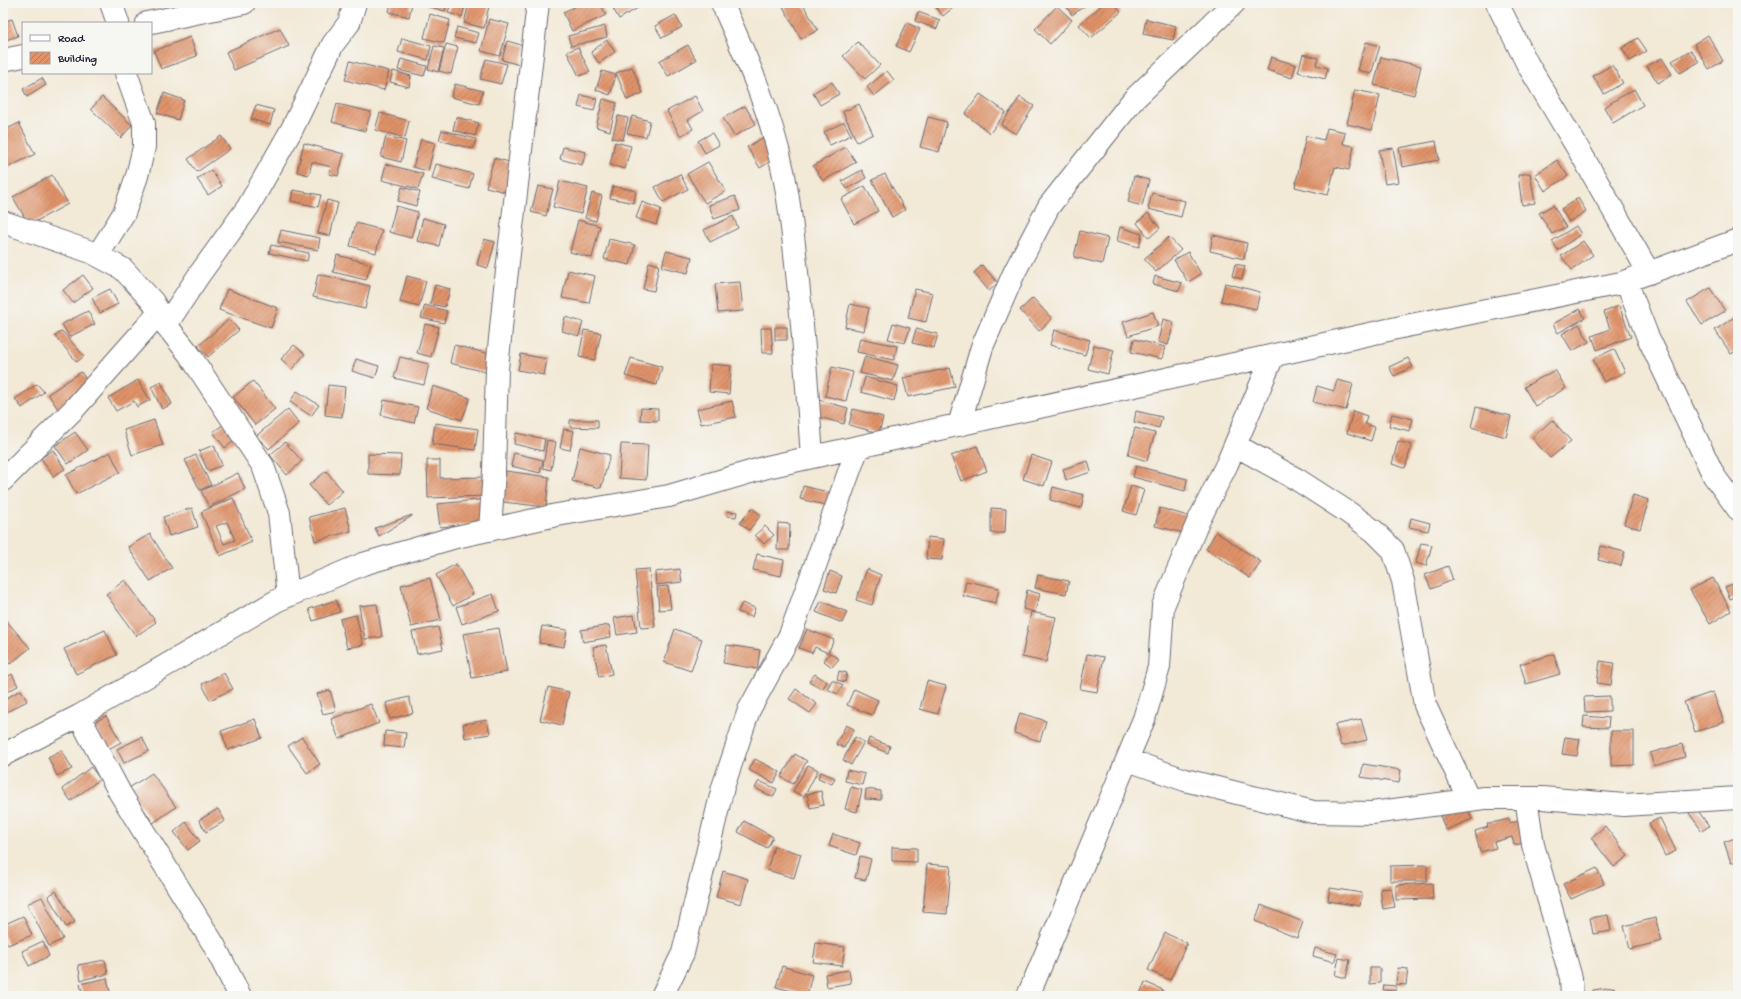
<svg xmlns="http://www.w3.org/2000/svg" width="1741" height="999" viewBox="0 0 1741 999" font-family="'Gochi Hand',sans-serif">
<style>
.building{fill:url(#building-hatch);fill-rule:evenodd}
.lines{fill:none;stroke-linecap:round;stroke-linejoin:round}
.minor-casing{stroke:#6b6871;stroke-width:24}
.minor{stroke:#fff;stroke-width:22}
</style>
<defs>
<pattern id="building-hatch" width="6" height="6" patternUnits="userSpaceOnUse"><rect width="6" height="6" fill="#e09369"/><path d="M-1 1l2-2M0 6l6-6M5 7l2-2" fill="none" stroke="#b57858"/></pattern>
</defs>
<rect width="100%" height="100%" fill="#f6f6f2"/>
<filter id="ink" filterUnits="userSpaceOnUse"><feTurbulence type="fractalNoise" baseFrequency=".025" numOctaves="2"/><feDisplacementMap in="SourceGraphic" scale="8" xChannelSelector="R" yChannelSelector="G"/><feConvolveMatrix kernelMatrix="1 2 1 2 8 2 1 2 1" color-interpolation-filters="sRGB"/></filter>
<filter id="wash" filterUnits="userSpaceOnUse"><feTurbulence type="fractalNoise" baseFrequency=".012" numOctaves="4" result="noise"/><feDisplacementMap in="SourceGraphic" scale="16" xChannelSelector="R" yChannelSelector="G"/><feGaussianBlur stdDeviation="0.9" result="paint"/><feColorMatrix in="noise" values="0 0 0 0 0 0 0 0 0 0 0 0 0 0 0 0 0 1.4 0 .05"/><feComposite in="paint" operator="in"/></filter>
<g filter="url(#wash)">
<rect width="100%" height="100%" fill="#f2e9d6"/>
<g id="blocks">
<path class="building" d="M391,3H412L409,17L389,12Z
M427,3H447L445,11L426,6Z
M451,3H466L462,17L448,13Z
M469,3L489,6L484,28L464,23Z
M584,3H600L606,15L572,31L563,12Z
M610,3H642L643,5L619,19Z
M781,3H802L818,30L801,39Z
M932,3H959L943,16Z
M1064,3H1089L1072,15Z
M1104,3H1113L1121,12L1091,38L1079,25Z
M1057,6L1072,20L1050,44L1035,29Z
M918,12L940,20L937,29L915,21Z
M430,14L450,20L444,43L424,38Z
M675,15L682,27L662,38L655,26Z
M12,19L18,36L3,41V22Z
M489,19L509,24L500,56L481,51Z
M1146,19L1176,26L1173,40L1143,34Z
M907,23L920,29L909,52L896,46Z
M605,26L607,37L571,46L568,36Z
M457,27L479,33L476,43L454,38Z
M280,28L289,46L234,70L226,52Z
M1708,35L1723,61L1709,69L1694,44Z
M190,37L197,56L161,69L154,51Z
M402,38L431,46L428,60L398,52Z
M1638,38L1647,51L1630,61L1622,48Z
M607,40L615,52L599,63L591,52Z
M507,41L525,46L520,65L502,60Z
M858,42L880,65L865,79L843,56Z
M1366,42L1380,46L1371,74L1358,70Z
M446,44L458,47L451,74L439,71Z
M688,45L696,60L668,76L659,61Z
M434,46L444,48L438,72L428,69Z
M578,47L590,72L579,76L567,52Z
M1691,50L1699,62L1680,73L1672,61Z
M1303,54L1318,58L1316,65L1328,68L1325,79L1298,72Z
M1271,57L1296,65L1292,78L1267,70Z
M1381,57L1421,66L1414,95L1374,85Z
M1662,58L1672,74L1658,83L1647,66Z
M401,59L427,66L424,76L398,70Z
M486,59L507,64L501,84L480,79Z
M350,61L389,71L384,90L345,80Z
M1612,65L1623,83L1604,94L1593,76Z
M632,67L643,93L627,100L616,73Z
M393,71L411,76L409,87L390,82Z
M602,71L616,75L610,95L596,90Z
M887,71L894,80L874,96L867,87Z
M42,78L46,85L27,97L23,89Z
M832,82L839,94L820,105L813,93Z
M455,84L483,91L479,104L451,97Z
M1634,89L1643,105L1613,123L1604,107Z
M1355,90L1380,95L1372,130L1347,124Z
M164,93L184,100L178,120L157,113Z
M980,94L1006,112L990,133L965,114Z
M581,95L597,99L594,111L578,107Z
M695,96L703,111L688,120L693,129L680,136L667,111Z
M102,97L132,125L121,138L91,109Z
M1020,97L1034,106L1016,134L1001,125Z
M603,99L617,103L610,131L596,127Z
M337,104L371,112L365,131L332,122Z
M859,104L873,134L857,142L843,112Z
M256,105L274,110L270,125L251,119Z
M745,106L756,124L734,136L723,118Z
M380,113L409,121L405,138L375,130Z
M618,116L628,118L623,140L612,138Z
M632,116L650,121L646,137L627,133Z
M456,117L479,123L475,136L453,130Z
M928,117L947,122L939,152L920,147Z
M844,122L851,135L830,145L824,132Z
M19,123L35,154L9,167L3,155V131Z
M1327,128L1345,132L1343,144L1354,146L1349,170L1335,167L1328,195L1295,187L1306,136L1324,140Z
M442,130L476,139L473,149L439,140Z
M712,133L719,145L705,153L698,141Z
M221,136L230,149L197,172L188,159Z
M386,136L406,141L401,162L381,157Z
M764,137L776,158L760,168L747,147Z
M421,139L435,143L428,171L413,167Z
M1436,141L1439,160L1402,167L1399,148Z
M615,142L631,146L625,169L610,165Z
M304,143L344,154L338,176L329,174L331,167L312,162L309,175L297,172Z
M563,147L586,152L582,165L560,159Z
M846,147L856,162L823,181L813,166Z
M1393,148L1399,182L1385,184L1379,150Z
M494,158L517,164L509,193L486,187Z
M1557,160L1568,176L1545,191L1535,175Z
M708,162L726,191L705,203L687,174Z
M386,164L423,174L418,189L382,180Z
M436,164L473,174L469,189L432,179Z
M211,170L222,186L208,195L197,179Z
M862,170L866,178L847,189L842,181Z
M1530,173L1535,203L1522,205L1518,175Z
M680,174L688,189L663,202L655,187Z
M885,174L905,210L892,217L872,180Z
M52,175L68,204L29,225L13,197Z
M1134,176L1149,180L1142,206L1128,202Z
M560,181L588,188L581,214L553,207Z
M538,186L553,189L546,216L531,212Z
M613,186L636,191L634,203L610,198Z
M865,186L878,211L854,224L841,199Z
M402,187L420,192L416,206L398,201Z
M293,190L321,195L318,207L291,201Z
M592,193L602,196L596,221L585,218Z
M1152,193L1185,201L1181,217L1148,209Z
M735,196L740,210L714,219L709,205Z
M1578,198L1586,211L1569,222L1561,209Z
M327,200L338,203L330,236L318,233Z
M642,202L661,209L656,225L636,218Z
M1553,205L1566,227L1552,234L1539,213Z
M396,206L418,212L411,238L389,232Z
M1148,213L1160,228L1149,238L1137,223Z
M733,216L738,228L710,242L704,230Z
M423,218L444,224L439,246L417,241Z
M578,220L600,226L592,258L570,252Z
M356,223L382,230L376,253L350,246Z
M1576,226L1581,234L1558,250L1552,241Z
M1120,227L1142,234L1139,247L1117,241Z
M281,230L320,238L318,250L278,242Z
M1080,231L1108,238L1102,264L1074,257Z
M1213,235L1247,243L1244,259L1210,251Z
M1169,237L1181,250L1156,272L1144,259Z
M484,239L495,242L488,268L477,265Z
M609,239L635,245L630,265L604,259Z
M1583,241L1593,255L1572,270L1561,256Z
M271,245L309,253L307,261L269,253Z
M666,251L692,257L688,273L662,267Z
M1188,252L1201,274L1188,282L1174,260Z
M337,255L371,264L366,280L333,272Z
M649,262L659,265L654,291L643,289Z
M1235,264L1245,266L1242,279L1232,276Z
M982,265L998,283L989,291L974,273Z
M568,270L595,276L589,303L562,298Z
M318,274L370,286L365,309L313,297Z
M83,275L93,288L73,303L63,290Z
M407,276L426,281L419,307L400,302Z
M1155,276L1182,283L1179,291L1153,284Z
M740,282L743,311L718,313L715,284Z
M1225,283L1260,292L1256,309L1221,301Z
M435,285L450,289L445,307L430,304Z
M1710,288L1725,311L1702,325L1687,302Z
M110,289L118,304L100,313L92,298Z
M227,289L278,308L271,328L219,310Z
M915,289L933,293L926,322L908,318Z
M1033,298L1052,319L1039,331L1020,310Z
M850,304L869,308L864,331L845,327Z
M425,305L447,311L444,323L421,318Z
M1619,306L1631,337L1597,350L1592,336L1610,329L1604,312Z
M1580,309L1585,318L1558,333L1553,324Z
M88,311L95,324L69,337L62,324Z
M1153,312L1158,326L1128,336L1123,322Z
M565,317L583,322L579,336L562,331Z
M1733,318L1738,326V350L1731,354L1715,330Z
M229,319L239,330L208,357L198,346Z
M1163,319L1174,322L1168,345L1158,342Z
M893,323L910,328L905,343L888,339Z
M425,324L439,327L431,357L417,353Z
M1579,324L1589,342L1572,351L1562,334Z
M775,327H787V340H775Z
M761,328H771L773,353H762Z
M916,329L938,334L934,348L912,343Z
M584,330L601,333L595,360L579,357Z
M1054,330L1090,340L1085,355L1050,345Z
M62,331L84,356L77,362L55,336Z
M860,338L897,346L894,360L857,352Z
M1134,339L1165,347L1162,359L1131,352Z
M294,345L305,354L292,369L281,359Z
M454,345L494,355L489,373L450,363Z
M1094,345L1114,350L1108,374L1088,369Z
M1614,349L1625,372L1604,382L1593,359Z
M521,354L547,359L544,375L518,370Z
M865,356L898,365L893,381L860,373Z
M400,357L429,364L424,385L394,378Z
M631,358L662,367L657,385L625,376Z
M1408,358L1413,367L1394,376L1389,367Z
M356,359L379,366L375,378L352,371Z
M711,364L731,366L729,394L709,392Z
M832,367L853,372L846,401L825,396Z
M950,368L955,387L908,397L903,378Z
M1555,370L1566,388L1535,406L1524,387Z
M81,372L91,387L58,409L48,394Z
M865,377L898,386L894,401L861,392Z
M138,380L150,400L137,407L134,401L116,411L108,398Z
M1337,380L1353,384L1346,410L1313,402L1317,386L1334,391Z
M253,381L275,409L255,425L233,397Z
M161,382L172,404L162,409L151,387Z
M37,384L44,392L22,408L15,399Z
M328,385L345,387L342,417L325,415Z
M433,386L470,398L462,420L426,408Z
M297,391L319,405L311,416L290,402Z
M384,400L418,407L414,423L381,415Z
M819,400L848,408L844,424L815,416Z
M732,401L736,417L701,424L697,409Z
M1476,407L1511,416L1506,437L1471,427Z
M641,408L658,409V421L640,420Z
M288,409L299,423L269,449L256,436Z
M853,409L883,417L879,433L849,425Z
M1136,411L1162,417L1159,428L1134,422Z
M1353,411L1367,416L1365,424L1375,427L1371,441L1347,433Z
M1392,414L1413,419L1410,431L1389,426Z
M154,420L163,445L132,455L124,430Z
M570,420H598V428L570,427Z
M1552,420L1571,441L1550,458L1532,438Z
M435,423L478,429L475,450L432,444Z
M224,424L236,440L225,448L213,432Z
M1135,428L1155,433L1147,461L1128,455Z
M564,429L574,431L570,450L560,448Z
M75,432L88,450L68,464L55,446Z
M516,433L545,439L543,451L514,444Z
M547,440L556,442L551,470L543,468Z
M1398,441L1412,445L1405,468L1392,464Z
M285,442L302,461L287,475L270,455Z
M621,444L648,445L646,480L619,478Z
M214,445L222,465L208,471L199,451Z
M977,446L987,471L961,481L951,456Z
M580,447L610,455L601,488L572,481Z
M53,450L65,469L53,476L41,458Z
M110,452L120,472L76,494L66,475Z
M514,453L543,460L540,473L511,466Z
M368,454L401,455L400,475L368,474Z
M196,455L211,485L200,490L185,460Z
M1031,455L1052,462L1044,486L1023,479Z
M427,460H440V478L485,477L486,496L428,498Z
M1088,461L1091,472L1066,480L1063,469Z
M1136,466L1187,479L1185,491L1133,477Z
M326,471L343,491L326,505L309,485Z
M506,471L549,477L546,507L503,502Z
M238,473L245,489L209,507L201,491Z
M803,486L836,494L833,507L800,499Z
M1131,486L1144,490L1136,515L1123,511Z
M1053,487L1084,495L1081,508L1050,500Z
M1633,495L1649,500L1640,529L1624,524Z
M233,498L252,542L220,556L201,512ZM227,522L235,540L224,544L216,526Z
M488,499L490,522L440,527L437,504Z
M192,508L198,527L169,536L163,517Z
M345,508L351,531L315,541L309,517Z
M752,508L761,515L749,530L740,523Z
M991,508L1006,509L1005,533H991Z
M1160,508L1188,516L1184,533L1155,526Z
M728,511L737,512L736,517L727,516Z
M412,516L379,536L375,528L412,515Z
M1411,518L1430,523L1428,531L1409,527Z
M778,523L790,524L789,550H777Z
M765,526L774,535L764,544L755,535Z
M1216,532L1261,562L1250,578L1206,549Z
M150,534L172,568L150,581L128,547Z
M928,537L944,539L942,560L926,559Z
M1421,543L1432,545L1426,566L1416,563Z
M1601,546L1625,552L1621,566L1598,560Z
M757,554L784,560L781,576L753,570Z
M456,564L473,594L453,606L436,575Z
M1448,566L1453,580L1431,589L1425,575Z
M649,569L655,627L641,628L635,570Z
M680,569L682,582L656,585L655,572Z
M867,569L881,575L872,605L856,600Z
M830,571L842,576L836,593L824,589Z
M1038,575L1069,581L1066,594L1035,588Z
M430,578L441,620L411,627L401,585Z
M1713,578L1731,611L1710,624L1690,590Z
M125,580L156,622L136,636L106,594Z
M966,581L999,588L996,603L963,596Z
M1733,584L1738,596L1730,599L1725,587Z
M668,586L671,609L659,610L657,587Z
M1027,590L1040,594L1035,612L1023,609Z
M493,594L499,611L462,624L456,607Z
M336,600L340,612L313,621L309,609Z
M821,601L847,612L842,623L816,612Z
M742,603L755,608L752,617L738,612Z
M377,604L382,637L365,639L359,606Z
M1031,612L1056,617L1046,662L1022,657Z
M356,615L363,645L347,648L340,619Z
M634,615L637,632L617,635L614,618Z
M4,618L30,648L10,664L3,656Z
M609,625L611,637L583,642L581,630Z
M542,626L567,630L564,647L539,643Z
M438,627L443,649L417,654L412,632Z
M499,628L507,672L472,678L463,634Z
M675,629L702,639L691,671L664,662Z
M807,629L834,640L828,653L815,647L812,653L799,648Z
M105,630L117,655L76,674L64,649Z
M606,645L612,674L599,677L593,647Z
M727,645L760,650L757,669L723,663Z
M830,653L839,659L832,667L824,661Z
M1087,654L1104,657L1097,692L1080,689Z
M1554,654L1560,674L1526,684L1520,664Z
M1600,661L1614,663L1611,685L1597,683Z
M839,671L847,673L845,682L837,680Z
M224,673L233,689L210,700L202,684Z
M12,674L18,686L3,694V679Z
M815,674L827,682L822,689L809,681Z
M832,680L843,685L838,694L827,689Z
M927,681L946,686L938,714L920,709Z
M548,687L569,692L562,725L540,720Z
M796,689L817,704L810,713L789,699Z
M854,689L878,700L872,715L847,705Z
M21,690L27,701L3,714V700Z
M330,690L336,711L323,714L317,694Z
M1713,692L1724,722L1695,732L1684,702Z
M1610,696V711L1585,712L1584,697Z
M409,697L413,713L390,719L386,703Z
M371,704L379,723L339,739L331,719Z
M1020,713L1046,721L1040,741L1014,733Z
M106,716L121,742L107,750L93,723Z
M1584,716L1609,718L1608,728L1583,727Z
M255,719L262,738L228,750L221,731Z
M1361,719L1367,740L1341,746L1335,725Z
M487,720L490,734L465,738L463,724Z
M846,725L854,729L844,748L836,744Z
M385,731L406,733L404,748L384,746Z
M1611,731H1634V765L1611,766Z
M142,737L149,751L124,763L117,749Z
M302,737L320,764L307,773L288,746Z
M855,737L864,742L851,765L843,760Z
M1565,737L1580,739L1577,756L1562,754Z
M869,738L890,746L888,753L867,745Z
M1682,744L1685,757L1654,766L1650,753Z
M62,750L72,769L57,776L48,757Z
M795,754L807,761L793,784L781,777Z
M755,759L780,772L774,783L749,770Z
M1363,764L1401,770L1399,783L1361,777Z
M808,765L818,770L804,797L793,791Z
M91,767L100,779L71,801L62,789Z
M847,770L865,774L862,785L845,781Z
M821,772L835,778L832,784L818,778Z
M152,773L176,807L153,823L129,788Z
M759,781L777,789L773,797L755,788Z
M851,787L862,790L857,812L845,809Z
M866,789L881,791V800L865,799Z
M821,791L824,805L810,808L807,794Z
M1466,805L1472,819L1446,830L1440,816Z
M1696,808L1709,826L1702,831L1689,813Z
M218,809L225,821L206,832L199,820Z
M1660,818L1676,851L1665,856L1649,823Z
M1509,819L1510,823L1523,820L1529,842L1514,845L1512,837L1494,842L1496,848L1480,852L1475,831L1488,827L1487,824Z
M744,821L773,837L767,848L738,832Z
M186,822L200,841L188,850L174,832Z
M1605,826L1628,856L1614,867L1591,838Z
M833,834L860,843L856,855L829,846Z
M1738,837V861L1731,863L1724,842Z
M774,846L801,854L794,878L767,870Z
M892,847L917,848V862L892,861Z
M860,856L871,859L866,880L855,878Z
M927,864L951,866L947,914L923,912Z
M1427,865V881H1390V866Z
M1597,868L1604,884L1571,899L1563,884Z
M723,871L748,879L741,904L716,897Z
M1432,883L1433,899L1396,900V885Z
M1330,888L1362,893L1360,906L1328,901Z
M1391,888L1395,907L1383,909L1380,889Z
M56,891L75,922L66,927L48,896Z
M42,897L63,939L49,946L27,904Z
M1261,905L1303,922L1297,938L1255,921Z
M1608,915L1611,931L1593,934L1590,918Z
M23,916L32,935L8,945L3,934V925Z
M1655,918L1662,941L1630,949L1624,926Z
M1165,933L1187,943L1170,980L1148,970Z
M43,941L49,956L29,966L22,951Z
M816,943L845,947L842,966L813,962Z
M1315,948L1337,954L1334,962L1313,956Z
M1339,958L1350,960L1346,978L1335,975Z
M105,960L108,974L81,980L78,965Z
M782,966L812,975L807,995L776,987Z
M1370,968H1380V983L1370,984Z
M1398,968L1408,969L1406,985L1396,984Z
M849,970L851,983L827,987L825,974Z
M107,978L111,996H83L80,984Z
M1145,982L1163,990L1161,996H1139Z
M1384,985L1396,986L1395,991L1383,990Z
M1614,987L1616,996H1593V990Z"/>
</g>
</g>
<g filter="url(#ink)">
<use href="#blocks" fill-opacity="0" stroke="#6b6871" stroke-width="1"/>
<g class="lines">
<defs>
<path id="minor" d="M111,3L118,23
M722,3C746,57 771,112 783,171C791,208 794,245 798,282C804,340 808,399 812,457
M1497,3L1528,65L1583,157L1649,273
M147,23L244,3
M3,60L23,56
M3,222L91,252L123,269L153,302L166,325L189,354L263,466L279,513L288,596
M98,255L124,213L137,176L144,147V123L126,73
M1626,281L1647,335L1714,476L1738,509
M166,325L199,275L248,207L292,129L333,44L349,23L355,3
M959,425L982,347L1014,273L1049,206L1133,100L1234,3
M1235,445L1298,480L1349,513L1374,531L1393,550L1403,581L1425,705L1469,800
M3,480L74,409L159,313
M490,530L494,471L497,369L505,288L538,3
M79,716L120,793L214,945L240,996
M3,755L79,716L278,600L363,564L456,537L557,515L669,496L767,467L1406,326L1621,283L1738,240
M1128,760L1185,780L1313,812L1372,813L1484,798H1542L1624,805L1738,798
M1526,798L1533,845L1571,978L1572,996
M662,996L683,953L723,787L749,710L790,635L858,447
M1028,996L1144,719L1159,667L1163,606L1198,522L1227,464L1273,356"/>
</defs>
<use href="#minor" class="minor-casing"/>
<use href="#minor" class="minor"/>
</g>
</g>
<rect width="1741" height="999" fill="none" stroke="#f6f6f2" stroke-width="16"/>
<rect x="22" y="22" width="130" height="52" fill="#f6f6f2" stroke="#a1a1a9"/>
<rect x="30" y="35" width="20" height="6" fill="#ffffff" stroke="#a1a1a9"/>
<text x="58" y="42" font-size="12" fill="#22223b">Road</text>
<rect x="30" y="52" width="20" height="12" fill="url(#building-hatch)" stroke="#a1a1a9"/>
<text x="58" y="62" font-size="12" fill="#22223b">Building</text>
</svg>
